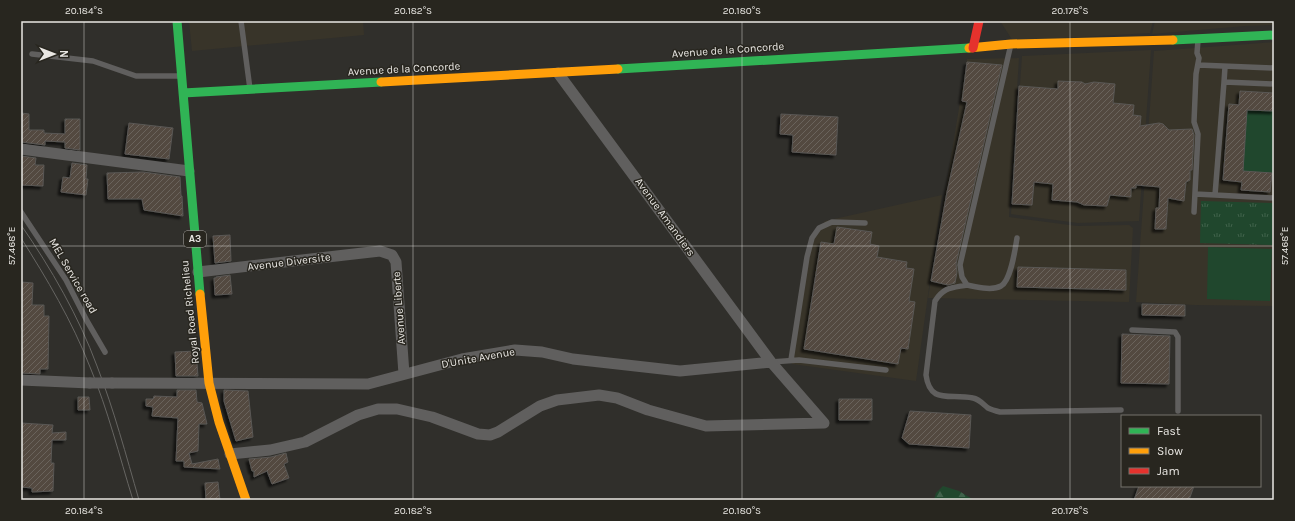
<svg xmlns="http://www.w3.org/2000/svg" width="1295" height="521" viewBox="0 0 1295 521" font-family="Karla,sans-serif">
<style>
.built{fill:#383429}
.forest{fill:url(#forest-firs)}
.park{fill:url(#park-tufts)}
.garden{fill:#20472d}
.building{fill:url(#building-hatch);stroke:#595754;filter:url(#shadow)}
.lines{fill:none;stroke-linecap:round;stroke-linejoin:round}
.lane{stroke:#605f5e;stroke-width:5.5}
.street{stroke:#605f5e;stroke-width:11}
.fast{stroke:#30b455;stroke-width:9}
.slow{stroke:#ff9f0a;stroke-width:9}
.jam{stroke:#e5322d;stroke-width:9}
.tram{stroke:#666562;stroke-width:1}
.street-bridge{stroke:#605f5e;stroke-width:11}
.ticks{fill:none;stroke:#e9e7e3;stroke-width:1;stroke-opacity:0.45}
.labels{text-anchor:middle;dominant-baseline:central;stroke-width:3;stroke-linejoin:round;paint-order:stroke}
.shield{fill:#28261f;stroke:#afada8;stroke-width:1}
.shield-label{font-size:10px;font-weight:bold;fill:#e9e7e3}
.street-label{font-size:11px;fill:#e9e7e3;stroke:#28261f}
.neatline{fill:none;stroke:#e9e7e3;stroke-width:1.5}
.ticks-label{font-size:10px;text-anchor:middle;fill:#e9e7e3}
</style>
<defs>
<pattern id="forest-firs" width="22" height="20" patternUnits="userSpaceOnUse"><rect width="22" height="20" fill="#20472d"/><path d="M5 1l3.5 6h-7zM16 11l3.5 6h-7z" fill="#40624b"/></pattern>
<pattern id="park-tufts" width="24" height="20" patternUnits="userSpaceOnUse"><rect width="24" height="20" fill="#20472d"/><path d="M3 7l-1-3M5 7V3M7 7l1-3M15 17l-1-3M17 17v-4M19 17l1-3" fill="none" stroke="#40624b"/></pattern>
<pattern id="building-hatch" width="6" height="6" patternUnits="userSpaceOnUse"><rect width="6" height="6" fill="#524941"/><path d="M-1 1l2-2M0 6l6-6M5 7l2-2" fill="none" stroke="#6b635c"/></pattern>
<filter id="shadow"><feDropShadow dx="-3" dy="3" stdDeviation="1" flood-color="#0009"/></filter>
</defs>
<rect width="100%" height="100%" fill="#302f2b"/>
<path class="built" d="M189,21H363L364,35L192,51Z
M1000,21H1153L1150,33L1013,41Z
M1155,21H1274V25L1245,26L1152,34Z
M1274,42V306L1195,305L1136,302L1154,51Z
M1151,50L1139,221L1078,223L1011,214L1022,56Z
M1019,58L1009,217L1077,226L1129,225L1133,228L1129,302L928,298L967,59Z
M942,195L916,381L792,364L810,238L825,221Z"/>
<path class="forest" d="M943,486L959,491L974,500H934L936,493Z"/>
<path class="park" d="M1201,201L1273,203L1272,245L1200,243Z"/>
<path class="garden" d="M1247,110L1274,111V173L1243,171Z
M1208,247L1272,249L1270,301L1207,299Z"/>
<path class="building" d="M967,62L1002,65L956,264L957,272L955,283L948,285L931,281L947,192L967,102L962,101Z
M1058,81L1082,82L1085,84L1094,82L1115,84L1113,103L1134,105L1133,115L1141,116L1140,126L1159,123L1163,124L1169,130L1192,129L1194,135L1192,170H1190V180L1186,182L1184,201L1168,198L1166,229H1155L1156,208H1159L1160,187L1136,185V188H1131V197L1110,195L1107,206L1084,205L1077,202L1052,200L1053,184L1034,182L1032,205L1012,204L1019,86L1058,89Z
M1240,91L1274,93V111L1247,110L1243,171L1272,173L1270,192L1241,190L1242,182L1223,180L1229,104L1239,105Z
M21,113L29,114V130H44V133L65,134V119H80V150L65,148V142L45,141V145L21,142Z
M781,114L838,117L836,155L792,152L793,135L780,134Z
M129,123L173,128L169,159L125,154Z
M21,156L36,158L35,165H44L43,186L21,185Z
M72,163L87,165L86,179H88L86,195L61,192L63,177L70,178Z
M143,172L180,177L181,196H182L183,216L144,210L142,199H108L107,173Z
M837,227L872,232L870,244L879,246L877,257L907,262L906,268L914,269L909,301L915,302L908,349L901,348L898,364L804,349L821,242L834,244Z
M230,235L231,261L215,263L213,236Z
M1018,267L1126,270V290L1017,287Z
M230,275L232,294L215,295L214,278H216V277Z
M21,282L33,283L32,305H44V316H49L48,369H40V374L21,373Z
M1142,304L1185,305V316L1142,315Z
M1122,334L1170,336L1169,384L1121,383Z
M196,351L198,376H176L175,352Z
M177,390H196L197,402L202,403L207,424H199L198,451L189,453L192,464L218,459L220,469L184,467V461H176L178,418L152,416L153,407L146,406V399H153L154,396L177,397Z
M224,390L248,391L253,437L236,441L224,401Z
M78,397H89L90,410H78Z
M839,399H872V420H839Z
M910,411L971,415L969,448L909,444L902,438Z
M21,423L53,425L52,433L66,432V440H52L51,463H54L53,491L32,492V488L21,487Z
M286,453L288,462L284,464L289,478L272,484L267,471L254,477V471H252L249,459L271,457Z
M218,482L220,500H206L205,483Z
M1139,486H1194L1189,500H1134Z"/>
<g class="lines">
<path class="lane" d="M241,21L250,89
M1011,44L960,265L962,277L967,285C977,287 992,291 1001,286C1011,280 1015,250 1017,238
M32,54L93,61L136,76H181
M1198,65L1274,68
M1224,82L1225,67
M1274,84L1224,82L1215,195L1274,198
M1195,194L1215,195
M21,212L66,280L87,321L105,352
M1194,212L1198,134L1194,122L1196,74L1199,58L1197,53L1198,40
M967,285C951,288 944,287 935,301L926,375C930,405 950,393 973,398C979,399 983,404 988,408C992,410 996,411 1000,412L1121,410
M1132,330L1175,332L1178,337V411
M791,360L807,257L812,238L819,228L832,222L865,223
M771,362L799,360L886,370"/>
<path class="street" d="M558,73L771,362L824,423
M21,149L189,171
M198,272L380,251L392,255L396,262L404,374
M21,380L90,383
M112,383L368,384L462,359L515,350L542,352L573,359L680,371L771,362
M230,454L270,450L305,442L358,415L378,409H397L432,417L478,434L490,435L498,432L540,406L557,400L599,395L617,398L648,410L706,426L824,423"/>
<path class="fast" d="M177,21L200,294
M1173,40L1274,35
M618,69L969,48
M183,93L381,82"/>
<path class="slow" d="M969,48L1011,44L1173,40
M381,82L618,69
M200,294L209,383L219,422L246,500"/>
<path class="jam" d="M973,48L979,21"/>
<path class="tram" d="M21,225C51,268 79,317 97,366C114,410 126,455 139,500
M21,238C47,279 72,321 90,367C108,410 119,455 133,500"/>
<path class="street-bridge" d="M90,383H112"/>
</g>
<path class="ticks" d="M84,21V500M413,21V500M742,21V500M1070,21V500M21,246H1274"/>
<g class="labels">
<rect class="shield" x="184" y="231" width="22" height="16" rx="3"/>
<g class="shield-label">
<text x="195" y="239">A3</text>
</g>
<g class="street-label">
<text transform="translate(728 50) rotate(-4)">Avenue de la Concorde</text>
<text transform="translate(404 69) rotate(-3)">Avenue de la Concorde</text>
<text transform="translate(665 217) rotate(54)">Avenue Amandiers</text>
<text transform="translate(289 262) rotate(-7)">Avenue Diversite</text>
<text transform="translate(73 276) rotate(60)">MEL Service road</text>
<text transform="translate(399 308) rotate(-94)">Avenue Liberte</text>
<text transform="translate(190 312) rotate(-96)">Royal Road Richelieu</text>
<text transform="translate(478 358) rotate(-10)">D'Unite Avenue</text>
</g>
</g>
<rect width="1295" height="521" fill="none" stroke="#28261f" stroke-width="44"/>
<rect x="1121" y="415" width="140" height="72" fill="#28261f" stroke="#75736d"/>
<rect x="1129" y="428" width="20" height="6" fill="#30b455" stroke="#75736d"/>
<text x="1157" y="435" font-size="12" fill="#e9e7e3">Fast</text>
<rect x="1129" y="448" width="20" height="6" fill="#ff9f0a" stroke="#75736d"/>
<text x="1157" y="455" font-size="12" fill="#e9e7e3">Slow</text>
<rect x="1129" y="468" width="20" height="6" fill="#e5322d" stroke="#75736d"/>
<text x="1157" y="475" font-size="12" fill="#e9e7e3">Jam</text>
<g transform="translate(54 54) rotate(90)" stroke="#28261f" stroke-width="3" paint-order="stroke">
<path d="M0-3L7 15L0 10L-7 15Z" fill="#e9e7e3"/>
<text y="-6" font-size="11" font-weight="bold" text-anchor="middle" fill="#e9e7e3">N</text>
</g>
<rect x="22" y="22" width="1251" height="477" class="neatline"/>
<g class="ticks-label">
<text x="84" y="14">20.184°S</text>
<text x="413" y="14">20.182°S</text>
<text x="742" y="14">20.180°S</text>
<text x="1070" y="14">20.178°S</text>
<text transform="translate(1284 246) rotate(-90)" y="4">57.468°E</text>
<text transform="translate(11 246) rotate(-90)" y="4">57.468°E</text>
<text x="84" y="514">20.184°S</text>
<text x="413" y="514">20.182°S</text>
<text x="742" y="514">20.180°S</text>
<text x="1070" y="514">20.178°S</text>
</g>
</svg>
